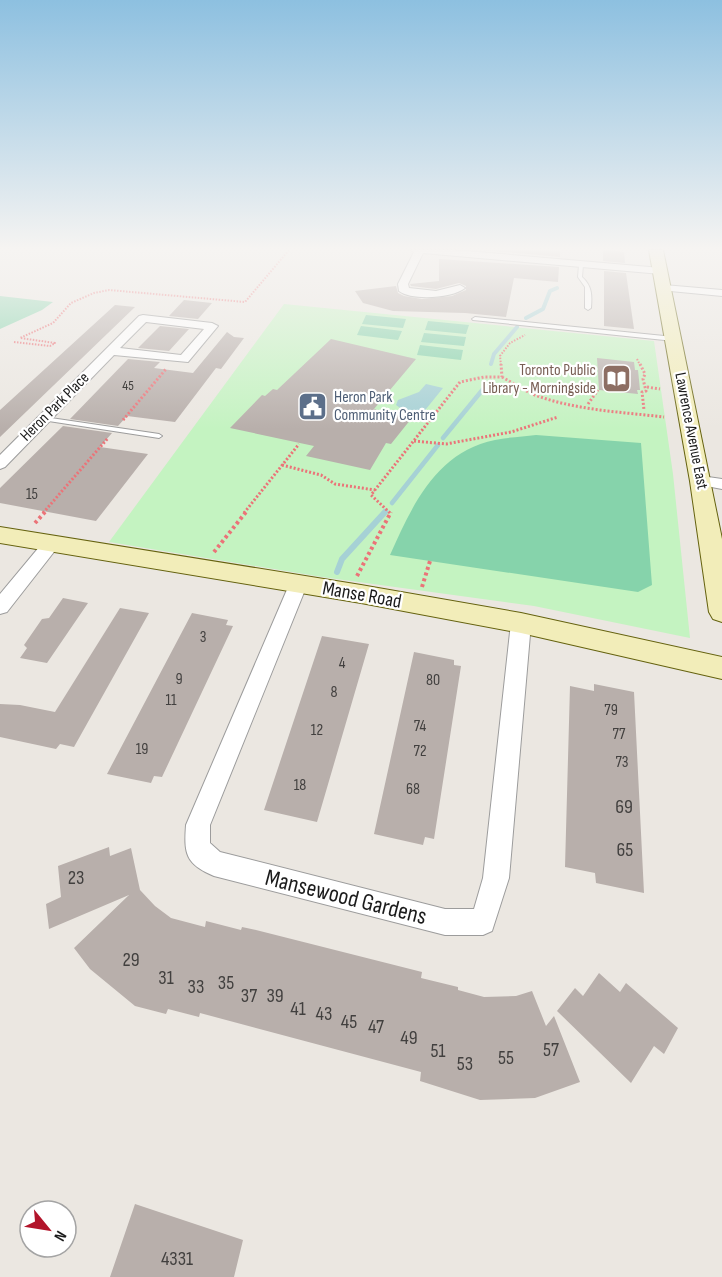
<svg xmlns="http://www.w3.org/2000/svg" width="722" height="1277" viewBox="0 0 722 1277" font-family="'Sofia Sans Condensed',sans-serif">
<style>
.park{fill:#c4f3c1}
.pitch{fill:#86d3ab}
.water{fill:#a6d1d5}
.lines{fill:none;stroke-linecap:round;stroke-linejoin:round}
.stream-far2{stroke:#a6d1d5;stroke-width:4}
.stream-far1{stroke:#a6d1d5;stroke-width:4.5}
.stream{stroke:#a6d1d5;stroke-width:6}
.building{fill:#b8afab}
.lane-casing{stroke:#9c9c9c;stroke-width:2}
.street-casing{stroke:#9c9c9c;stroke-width:2}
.secondary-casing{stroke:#65620f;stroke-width:2}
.path-far2{stroke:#eb7378;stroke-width:2;stroke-dasharray:1.5 1.5;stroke-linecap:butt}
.path-far1{stroke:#eb7378;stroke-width:3;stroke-dasharray:2 2;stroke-linecap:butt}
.path{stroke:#eb7378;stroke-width:4;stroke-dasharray:3 3;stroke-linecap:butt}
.lane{fill:#fff;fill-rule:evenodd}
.street{fill:#fff;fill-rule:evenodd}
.secondary{fill:#f2edb9;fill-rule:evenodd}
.labels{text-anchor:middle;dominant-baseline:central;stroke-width:4.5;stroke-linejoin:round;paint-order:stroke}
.far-number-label{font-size:14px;fill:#42403f}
.far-education-label{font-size:16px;fill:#785e54;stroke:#fff;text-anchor:end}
.far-service-label{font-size:16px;fill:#4e5e75;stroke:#fff;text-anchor:start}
.far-street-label{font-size:16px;fill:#1b1b1b;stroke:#fff}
.number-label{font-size:16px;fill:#42403f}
.street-label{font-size:20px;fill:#1b1b1b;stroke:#fff}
.near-number-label{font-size:20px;fill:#42403f}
.near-street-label{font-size:24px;fill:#1b1b1b;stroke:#fff}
</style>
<rect width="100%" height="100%" fill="#ebe7e1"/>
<path class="park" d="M284,304L654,341L673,474L690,638L534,606L322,577L109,542Z"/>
<path class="pitch" d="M0,296L53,302L42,310L0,329Z
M366,315L406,319L403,328L362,324Z
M428,321L469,325L466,334L425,330Z
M361,326L402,331L398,340L357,335Z
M424,333L466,337L464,346L421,342Z
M420,345L463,350L461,360L417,355Z
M536,435L641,443L652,585L638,592L390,555C412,506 436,452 495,440C508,437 523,437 536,435Z"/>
<path class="water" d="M426,384L443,388L422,414L403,410L396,405L398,400L419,392Z"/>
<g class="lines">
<path class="stream-far2" d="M526,318L543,309L550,291L557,288
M491,364L494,354L517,327"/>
<path class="stream-far1" d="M443,438L484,388
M392,503L438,445
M384,513L386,511"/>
<path class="stream" d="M337,572L342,559L385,512"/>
</g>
<path class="building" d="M483,250H560V257Z
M603,250L624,252L625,263L603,261Z
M439,259L559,267L558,282L514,278L506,317L465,313L393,311L363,303L355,291L396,286L398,293L404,296L422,299L452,296L466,290V286L459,283L436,289L411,286L410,284L439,281Z
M604,271L626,273L634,329L604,326Z
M184,300L212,303L198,319L169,316Z
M115,305L135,307L0,437V410Z
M160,326L189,329L169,351L138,348Z
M227,332L234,337L244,338L221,369L216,368L175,422L127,416L118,426L70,419L128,359L160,362L154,368L193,373Z
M331,339L416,359L374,409L411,419L391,444L386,443L370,470L306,456L314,446L230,428L262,395L265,396L273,389L277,390Z
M597,358L634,362L635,370H638L640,390H637L638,394L599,390Z
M63,426L112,433L100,447L148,454L96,521L0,503V488Z
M63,598L88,603L47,663L20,658L27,648L24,645L42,619L49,618Z
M120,608L149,613L74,747L60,744L56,749L0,737V704L20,705L55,712Z
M192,613L228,620L226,625L233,626L162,777L154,776L151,783L107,774Z
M322,636L369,644L317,822L264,810Z
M414,652L454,660V665L461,666L434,839L425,837L423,845L374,834Z
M594,684L634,692L644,893L596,883L595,873L565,867L570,686L594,691Z
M109,847L110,856L131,848L140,890L155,906L171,918L205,927L206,921L241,930L242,927L256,930L422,972L421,978L458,987V990L484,997L516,996L532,991L546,1026L554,1016L580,1082L535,1098L480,1100L420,1081L421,1072L200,1013L199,1017L168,1009L166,1014L135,1006L90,969L74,948L129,895L49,929L46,904L61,897L58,866Z
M599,973L620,992L626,983L678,1028L664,1054L654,1046L631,1083L557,1011L575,988L583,996Z
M135,1204L243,1240L234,1277H110Z"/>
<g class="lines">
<defs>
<path id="lane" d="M581,264L583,265L582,277C592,286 592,295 591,308L588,310L585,308V287L578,277L579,265Z
M475,317L674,337L677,339L674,341L473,320L472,319Z
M44,417L159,434L162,436L159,438L42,420V418Z"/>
<path id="street" d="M411,250H454L661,268L666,271L661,274L423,253L408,284L409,288L436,291L460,285L465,288C453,298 412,301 399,291L398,284L414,252Z
M664,285L722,290V296L660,290L659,288Z
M143,315L212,323L218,326L188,362L114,355L5,467L0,469V455L139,316ZM146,322L204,329L181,355L120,348Z
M701,476L722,479V489L696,484L693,481L696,478Z
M51,538L57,540L60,544L57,548L7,612L0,614V594L45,540Z
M298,578L304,580L307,585L210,825V843L220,852L445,909H474L483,878L511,623L514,618L521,616L528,618L531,623L509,878L492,931L483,935H445L214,876C185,864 184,853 186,825L289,585L292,580Z"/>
<path id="secondary" d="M649,250H663L722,539V622L713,619L709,612L690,481Z
M0,527L361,585L521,613L722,657V679L521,633L361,603L0,543Z"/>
</defs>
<use href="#lane" class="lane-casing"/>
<use href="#street" class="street-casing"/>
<use href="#secondary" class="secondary-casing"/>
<path class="path-far2" d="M14,342L50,346L55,343L20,338L53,323L71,303L94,293L109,290L245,302L289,250
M637,359L640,365
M501,365L500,356L510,343L525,335"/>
<path class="path-far1" d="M640,364L645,374L643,379L646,391L642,392L644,410
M502,377C513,383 523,390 535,395C575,410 621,412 664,417
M647,387L660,389
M588,404L598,390
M123,420L166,369
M414,441L446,444L511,432L558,417
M282,465L321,475L335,484L375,490
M43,513L108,438
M244,513L299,444
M390,513L371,495L460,382L484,377H502L501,364"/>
<path class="path" d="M35,523L45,512
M214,552L246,512
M357,576L391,512
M422,587L430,561"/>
<use href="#lane" class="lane"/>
<use href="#street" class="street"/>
<use href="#secondary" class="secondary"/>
</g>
<linearGradient id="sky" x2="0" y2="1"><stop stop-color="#8dc0e0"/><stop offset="0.58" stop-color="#f6f4f2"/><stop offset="1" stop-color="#f6f4f2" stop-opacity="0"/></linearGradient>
<rect width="722" height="429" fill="url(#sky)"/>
<defs>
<symbol id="library-square" viewBox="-11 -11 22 22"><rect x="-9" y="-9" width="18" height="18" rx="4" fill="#8d6e63" stroke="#fff"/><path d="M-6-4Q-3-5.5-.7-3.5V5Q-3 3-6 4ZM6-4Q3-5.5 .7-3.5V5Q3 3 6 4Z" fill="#fff"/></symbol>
<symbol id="civic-square" viewBox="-11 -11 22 22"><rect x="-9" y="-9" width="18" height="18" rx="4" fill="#5c6f8a" stroke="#fff"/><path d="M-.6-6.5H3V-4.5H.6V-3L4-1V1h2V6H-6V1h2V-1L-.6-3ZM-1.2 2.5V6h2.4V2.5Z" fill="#fff"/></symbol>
</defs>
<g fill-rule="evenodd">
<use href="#library-square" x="600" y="362" width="33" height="33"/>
<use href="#civic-square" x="296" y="390" width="33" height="33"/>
</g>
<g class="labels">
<g class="far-number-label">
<text x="128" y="385">45</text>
</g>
<g class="far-education-label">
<text x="596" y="370">Toronto Public<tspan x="596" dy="18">Library - Morningside</tspan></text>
</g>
<g class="far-service-label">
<text x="334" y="397">Heron Park<tspan x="334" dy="18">Community Centre</tspan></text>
</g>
<g class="far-street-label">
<text transform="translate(55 407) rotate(-45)">Heron Park Place</text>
<text transform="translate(691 431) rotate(79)">Lawrence Avenue East</text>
</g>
<g class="number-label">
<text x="32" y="494">15</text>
<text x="203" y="637">3</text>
<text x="342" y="663">4</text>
<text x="179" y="679">9</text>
<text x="433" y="680">80</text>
<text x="334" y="692">8</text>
<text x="171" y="700">11</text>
<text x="611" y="710">79</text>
<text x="420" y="726">74</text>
<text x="317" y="730">12</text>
<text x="619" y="734">77</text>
<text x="142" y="749">19</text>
<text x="420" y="751">72</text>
<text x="622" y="762">73</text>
<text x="300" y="785">18</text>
<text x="413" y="789">68</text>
</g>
<g class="street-label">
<text transform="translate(362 595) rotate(10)">Manse Road</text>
</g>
<g class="near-number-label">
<text x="624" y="807">69</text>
<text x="625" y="850">65</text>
<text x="76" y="878">23</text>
<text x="131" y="960">29</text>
<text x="166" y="978">31</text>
<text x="226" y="983">35</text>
<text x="196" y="987">33</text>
<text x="249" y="996">37</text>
<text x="275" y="996">39</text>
<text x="298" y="1009">41</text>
<text x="324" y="1014">43</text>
<text x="349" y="1022">45</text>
<text x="376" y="1027">47</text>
<text x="409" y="1038">49</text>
<text x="551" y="1050">57</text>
<text x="438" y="1051">51</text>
<text x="506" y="1058">55</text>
<text x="465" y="1064">53</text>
<text x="177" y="1259">4331</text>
</g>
<g class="near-street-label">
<text transform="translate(346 897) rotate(14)">Mansewood Gardens</text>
</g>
</g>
<g transform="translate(48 1229) rotate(120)"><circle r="28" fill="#ffffff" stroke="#a4a4a4" stroke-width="1.5"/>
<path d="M0-4.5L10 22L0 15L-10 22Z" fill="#b2142a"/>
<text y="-9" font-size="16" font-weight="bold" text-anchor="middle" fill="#1b1b1b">N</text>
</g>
</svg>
